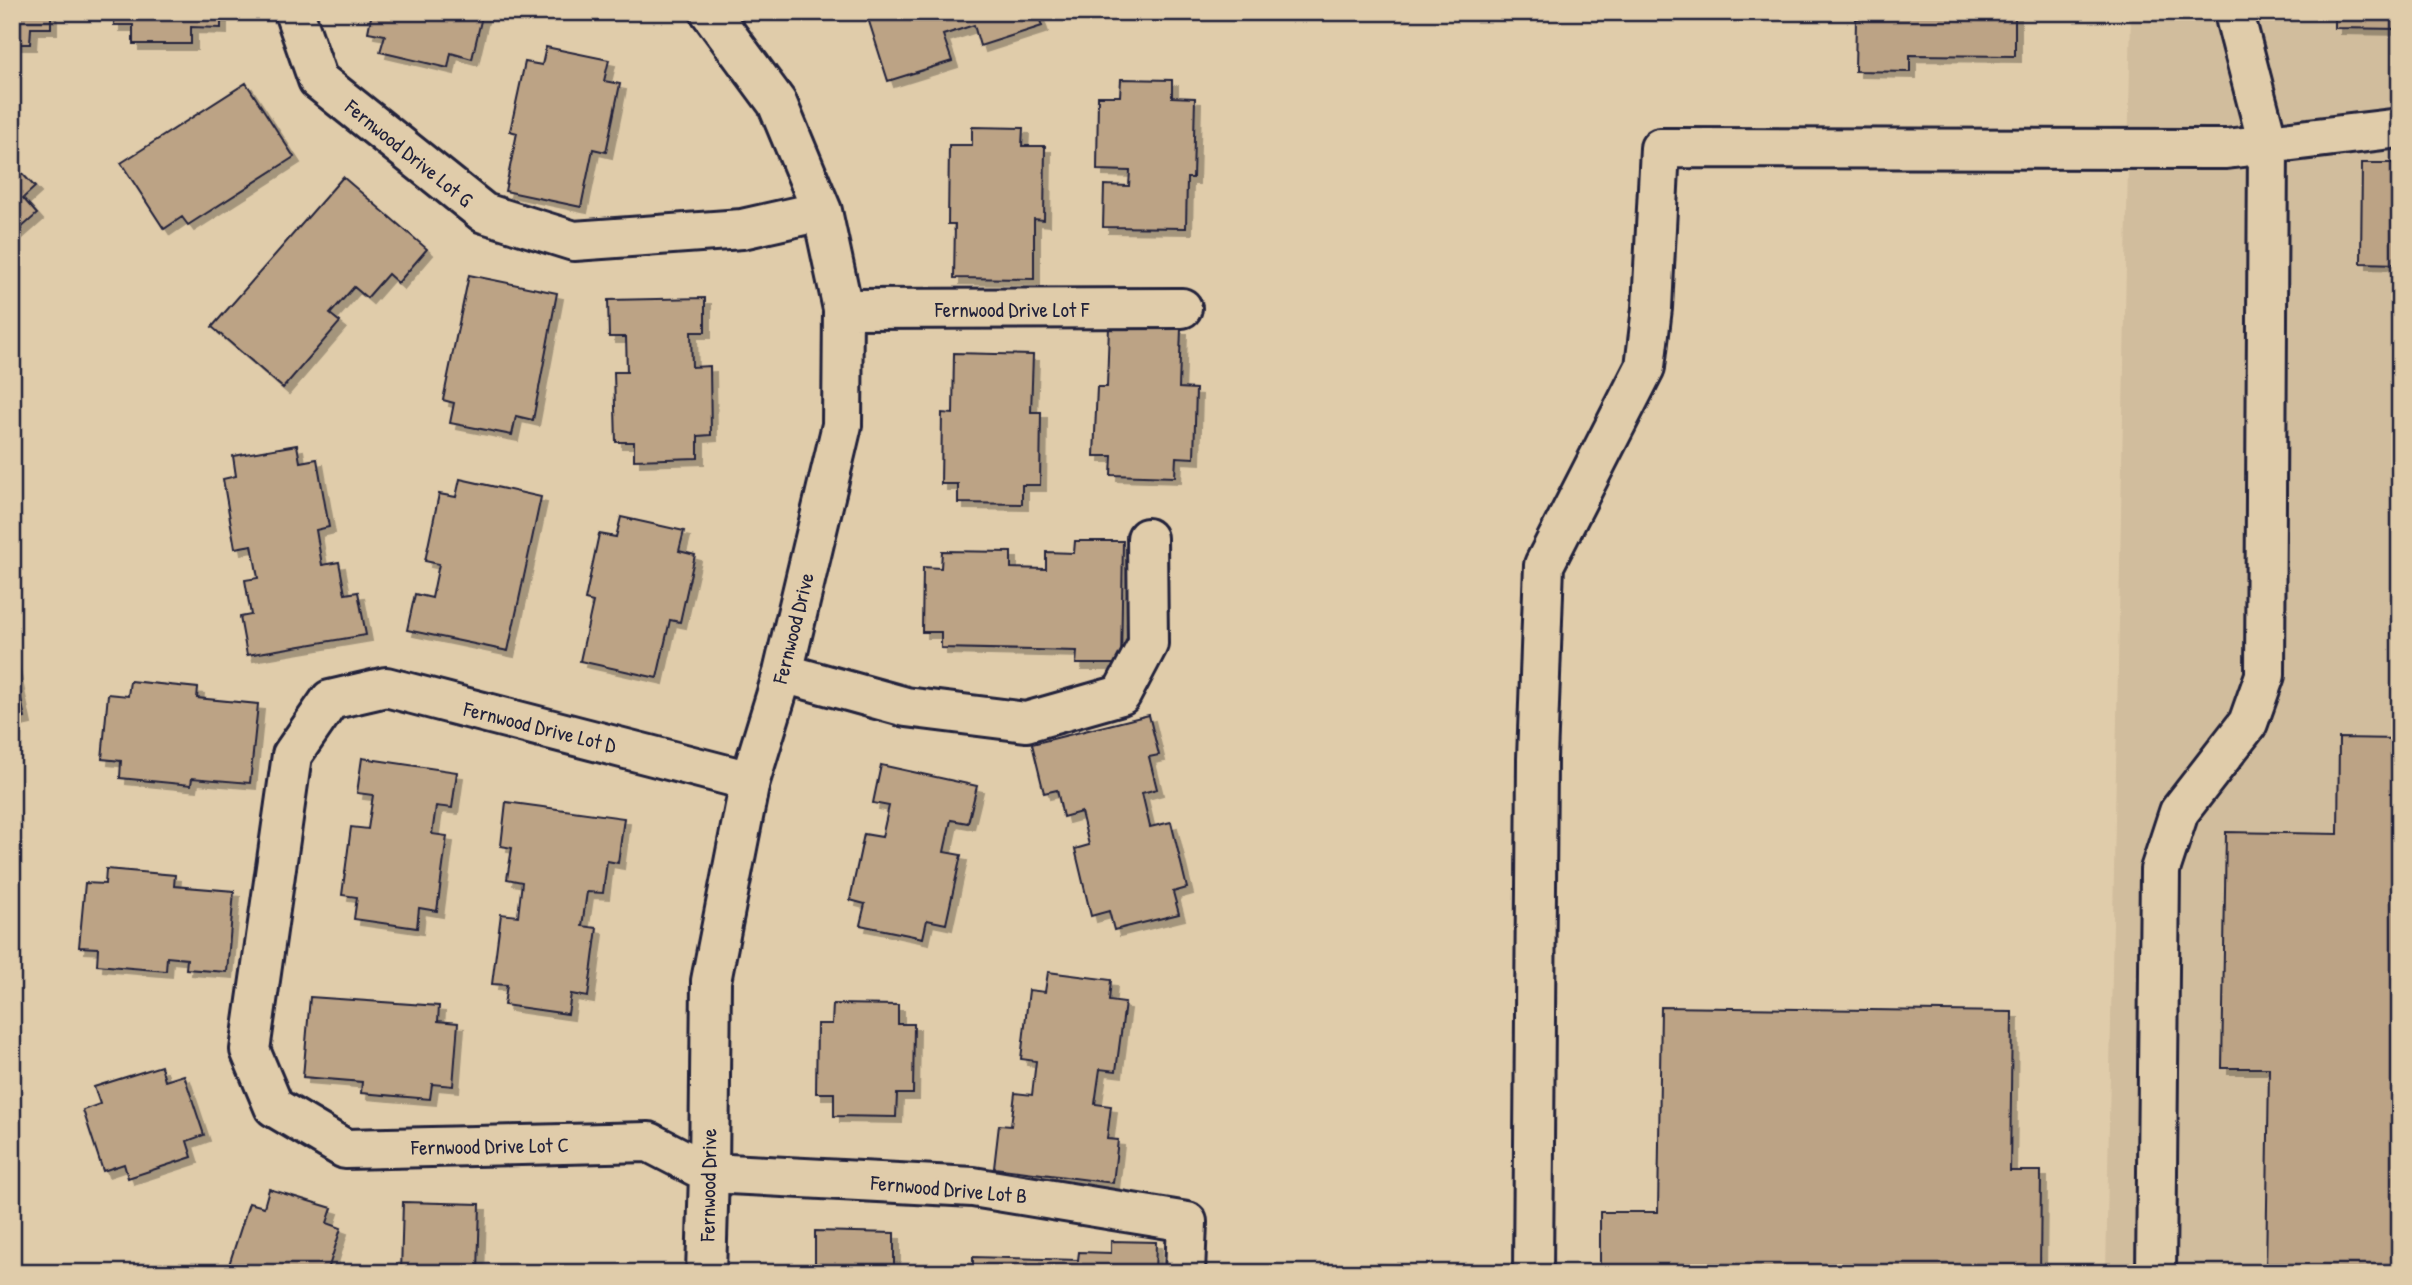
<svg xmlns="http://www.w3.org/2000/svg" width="2412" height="1285" viewBox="0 0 2412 1285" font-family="'Patrick Hand',sans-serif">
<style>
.built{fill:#d1bd9d}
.building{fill:#bca385;stroke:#22223b;stroke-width:2;filter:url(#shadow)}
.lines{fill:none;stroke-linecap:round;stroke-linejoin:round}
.minor-casing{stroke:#22223b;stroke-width:44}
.minor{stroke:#e0ccaa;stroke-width:38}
.labels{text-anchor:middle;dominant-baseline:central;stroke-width:6;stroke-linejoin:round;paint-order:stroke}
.street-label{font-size:21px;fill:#22223b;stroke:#e0ccaa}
</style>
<defs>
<filter id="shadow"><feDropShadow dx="6" dy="6" stdDeviation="0" flood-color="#0004"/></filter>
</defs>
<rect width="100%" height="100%" fill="#e0ccaa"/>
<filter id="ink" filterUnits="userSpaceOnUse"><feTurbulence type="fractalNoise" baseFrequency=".0143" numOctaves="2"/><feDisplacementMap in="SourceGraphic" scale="14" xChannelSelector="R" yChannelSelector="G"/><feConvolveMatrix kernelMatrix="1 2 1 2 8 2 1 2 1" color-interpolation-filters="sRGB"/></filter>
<g filter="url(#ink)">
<path class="built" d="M2131,12H2400V1273H2106Z"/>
<path class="building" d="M12,12H51V28H31L30,44H12Z
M114,12H221V28L191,27V44H133V25H114Z
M372,12H483L472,59L451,53L448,68L380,52L385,35L368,32Z
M866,12H1037L1042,26L980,46L974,25L943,35L952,61L888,81Z
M1876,12H2015V56L1910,55V72L1855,71L1856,19H1876Z
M2335,12H2400V29L2335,28Z
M546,47L609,60L604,81L620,84L606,152L593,149L581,207L505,191L517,133L510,131L525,62L542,65Z
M1121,79L1172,80V97L1195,98L1193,178H1187L1186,228L1103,227L1104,185L1129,186L1130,171L1097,170L1098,96H1120Z
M246,83L294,157L188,225L182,217L164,229L121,163Z
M972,127L1023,128L1022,146H1045L1044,220L1034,219V279L954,278L955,224H948L949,145H972Z
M12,163L35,187L23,198L37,214L12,236Z
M2362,163H2400V264L2361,263Z
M343,177L427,249L398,283L388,274L367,298L354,287L330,314L340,322L283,388L212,327Z
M469,275L557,293L533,420L516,416L512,435L450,423L454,403L443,400Z
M705,298V332H691L692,367L710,366L711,435L698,436V458L634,460V442H616L614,372H627L626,337H609L608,300Z
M1109,326L1181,328L1179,388L1196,389L1194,458L1176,457L1175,477L1111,475L1112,456H1094L1097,387H1107Z
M954,353L1033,355L1031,412H1041L1040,485H1022V504L958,503V484H941L942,413L953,414Z
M297,445L300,462L317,459L329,527L316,530L322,565L339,562L345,594L358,592L366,635L247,655L240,617L251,615L245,580L258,578L252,545L235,548L223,479L236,476L233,456Z
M460,479L541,497L508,651L407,630L415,594L432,598L439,564L425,561L439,494L456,497Z
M621,517L684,531L679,551L695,555L680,622L670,620L657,678L580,661L593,602L585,600L599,534L616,537Z
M1075,541H1123L1121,664H1076L1077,651L941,648V632H922L923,567L941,568L942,551L1011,552V568L1046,569V552L1074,553Z
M12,655L25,718L12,721Z
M130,681L198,688L197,698L258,704L250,783L192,778L191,785L120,778L121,761L102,759L108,694L128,696Z
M1149,715L1159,755L1149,757L1157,789L1142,793L1150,827L1171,822L1187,888L1173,892L1179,914L1114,930L1109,911L1091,916L1075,849L1089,845L1081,812L1063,817L1057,790L1044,793L1032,744Z
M2339,738L2400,739V1273H2266L2269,1068H2222L2226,832L2338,834Z
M362,758L457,772L452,808L436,806L432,834L447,836L437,911L419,908L417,928L354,919L357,897L342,895L351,827L368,829L373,795L357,793Z
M881,765L977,786L968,823L951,820L944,852L961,855L946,924L927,920L923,938L860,925L865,904L850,900L864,834L882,837L889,806L873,803Z
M506,802L624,818L618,863L607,861L603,893L587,892L582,926L597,928L588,997L571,994L568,1014L504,1005L507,985L492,984L501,914L518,916L522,882L507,879L512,848L501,846Z
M106,869L175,875L174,886L234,891L227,972L186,969L187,959L167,957L166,971L97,965L98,948L79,947L85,883L105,884Z
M1048,972L1111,980L1109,1001L1125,1003L1116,1071L1100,1069L1095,1104L1111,1106L1107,1139L1118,1140L1113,1183L994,1168L999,1125L1011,1126L1015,1093L1032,1095L1036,1061L1021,1059L1029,990L1045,992Z
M310,997L439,1006L438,1021L458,1023L453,1086L432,1084L430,1099L361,1093L362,1082L303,1077Z
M833,1004L898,1005V1024H914L913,1094H897L896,1117L834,1116V1093H816L817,1024H832Z
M1661,1007L2012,1012L2010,1171H2041L2040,1273H1600V1212H1658Z
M161,1066L165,1081L184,1075L204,1135L187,1141L192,1157L128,1178L124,1164L103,1171L83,1110L100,1104L94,1087Z
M269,1189L332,1208L327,1223L341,1228L327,1273H242L228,1268L249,1203L264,1207Z
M403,1202L480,1204L478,1273H401Z
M815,1231L894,1233V1273H815Z
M1111,1241L1156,1242L1155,1273H954L955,1267H973V1257L1078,1260L1079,1252L1111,1253Z
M12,1268H37V1273H12Z"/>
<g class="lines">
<defs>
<path id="minor" d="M294,12L318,80L484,213L574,241L742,229L822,211
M843,309L1182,308
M783,673L906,707L1026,722L1121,695L1148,644L1147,538
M750,781L386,687L330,700L292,755L250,1050L274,1107L345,1149L649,1142L709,1173L973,1187L1187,1222L1185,1273
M706,1273L709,1173L711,981L750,781L783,673L842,425L843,309L822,211L777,103L710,12
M1533,1273L1537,759L1544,565L1645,367L1652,308L1660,148L2226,149L2400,128
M2156,1273L2160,870L2179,812L2248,723L2265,675L2268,144L2236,21V12"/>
</defs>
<use href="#minor" class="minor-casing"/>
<use href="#minor" class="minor"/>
</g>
</g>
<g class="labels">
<g class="street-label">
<text transform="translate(409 153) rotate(39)">Fernwood Drive Lot G</text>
<text x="1012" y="309">Fernwood Drive Lot F</text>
<text transform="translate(793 628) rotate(-76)">Fernwood Drive</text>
<text transform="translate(540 727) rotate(14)">Fernwood Drive Lot D</text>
<text transform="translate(490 1146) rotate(-1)">Fernwood Drive Lot C</text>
<text transform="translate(708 1185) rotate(-89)">Fernwood Drive</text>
<text transform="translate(949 1189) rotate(5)">Fernwood Drive Lot B</text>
</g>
</g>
<rect width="2412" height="1285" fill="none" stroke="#e0ccaa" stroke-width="42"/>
<rect x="21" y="21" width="2370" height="1243" fill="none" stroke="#22223b" stroke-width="2.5" filter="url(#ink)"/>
</svg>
